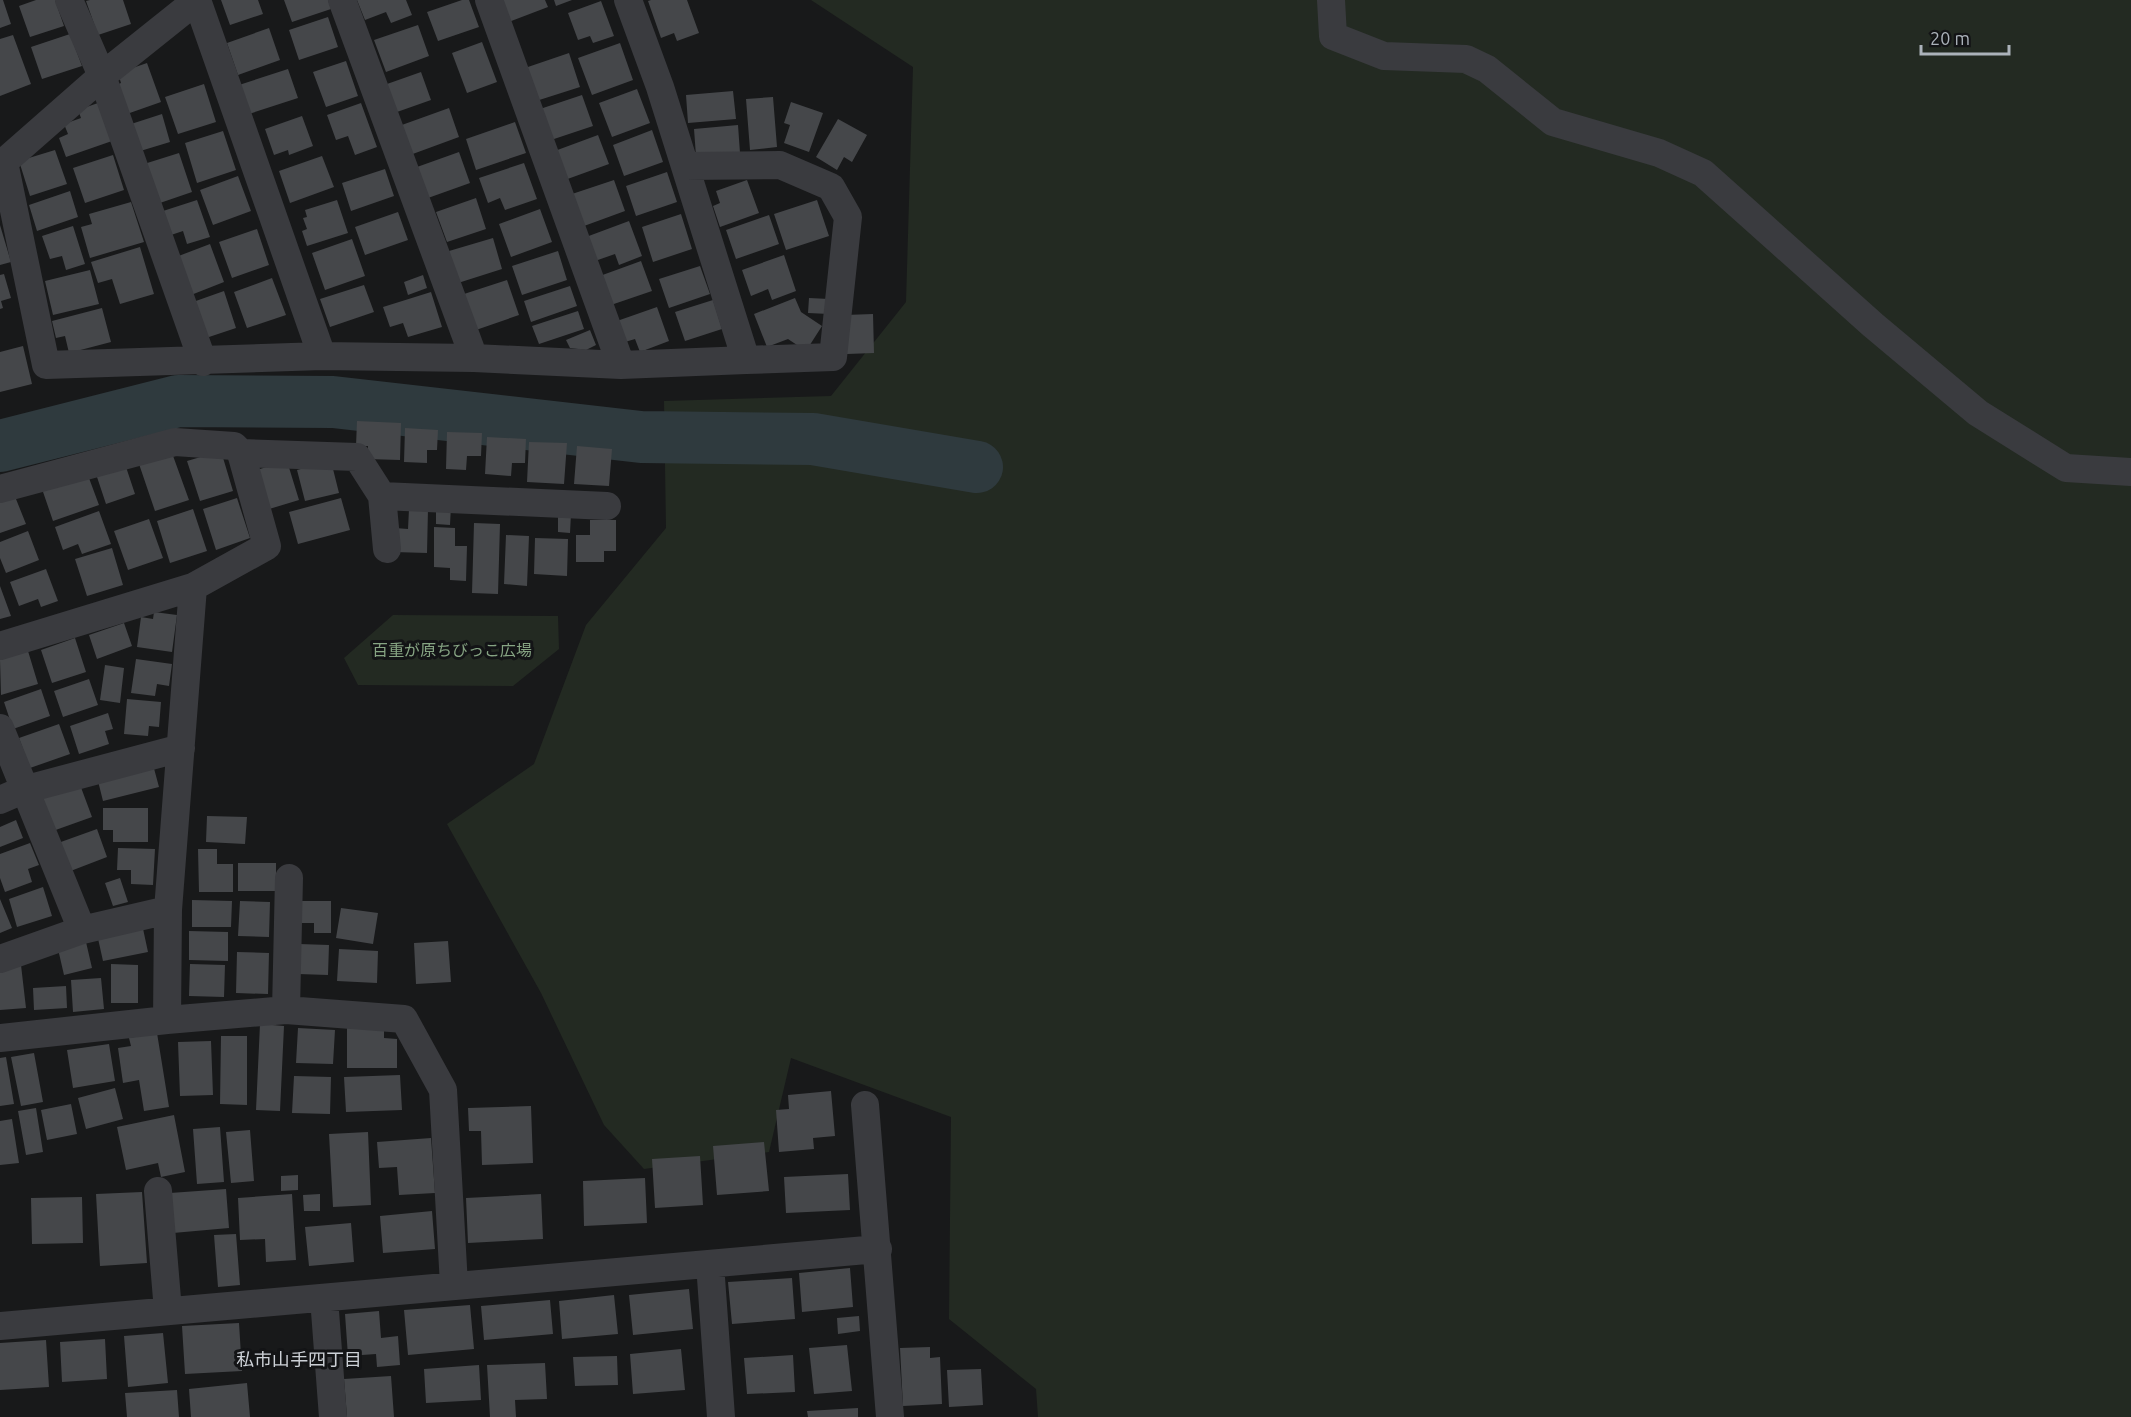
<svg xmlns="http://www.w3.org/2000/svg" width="2131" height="1417" viewBox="0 0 2131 1417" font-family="Ubuntu,'Noto Sans JP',sans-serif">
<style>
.green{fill:#232a22}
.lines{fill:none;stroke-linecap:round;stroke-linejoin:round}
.river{stroke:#2f3a3e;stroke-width:52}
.building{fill:#45474a}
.minor{stroke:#3a3b3f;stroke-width:28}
.labels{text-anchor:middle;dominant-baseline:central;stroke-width:6;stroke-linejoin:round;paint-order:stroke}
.park-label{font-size:16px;fill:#86a483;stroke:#131416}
.neighbourhood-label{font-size:18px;fill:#ccd0d6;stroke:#131416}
</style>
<rect width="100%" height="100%" fill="#18191a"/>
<path class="green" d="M811,0H2131V1417H1038L1036,1389L949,1319L951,1117L791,1058L769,1152L644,1169L604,1125L541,993L447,824L534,764L586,625L666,528L664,401L831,396L906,302L913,67Z
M393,615L558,616L559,649L513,686L358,685L344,658Z"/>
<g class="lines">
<path class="river" d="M0,446L178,401L333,402L641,437L813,439L977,467"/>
</g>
<path class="building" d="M0,0H3L11,24L0,28Z
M36,0H55L64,26L30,37L19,6Z
M90,0H123L131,24L98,35L86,1Z
M221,0H258L263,14L230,25Z
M284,0H328L331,9L292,22Z
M357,0H406L412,15L391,23L386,12L365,20Z
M462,0H469L479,27L438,41L427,12Z
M497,0H545L548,7L506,23Z
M554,0H572L556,6Z
M651,0H687L699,33L677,41L674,33L661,38L648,1Z
M601,1L614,36L593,43L590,36L578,40L568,13Z
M328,17L338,47L299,60L289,30Z
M418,25L429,56L386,72L374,40Z
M269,28L280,60L238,75L227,43Z
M70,34L82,66L42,79L31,47Z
M13,35L31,84L0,96V39Z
M482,42L497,82L467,93L452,53Z
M620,43L633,80L592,95L578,58Z
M569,53L580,87L533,102L522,69Z
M346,61L358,96L326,107L313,72Z
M147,63L161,102L124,115L114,86L121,83L118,73Z
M288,69L298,98L249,114L239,85Z
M421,72L431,100L397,112L387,84Z
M204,84L216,122L178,134L165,97Z
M637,89L650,123L612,137L599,103Z
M733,91L736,119L688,123L686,95Z
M582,95L593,126L551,140L540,109Z
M773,97L777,147L750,150L746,99Z
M791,102L823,113L809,152L784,143L790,125L784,123Z
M98,103L112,141L66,157L59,138L68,134L64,124L81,118L78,110Z
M361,103L377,147L355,155L348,136L336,140L327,115Z
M449,108L459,137L410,155L399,126Z
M162,114L170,142L137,152L128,125Z
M302,116L313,146L289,155L288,150L274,155L265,129Z
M838,119L867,135L852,162L844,157L837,170L816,157Z
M515,122L526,153L476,170L466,139Z
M738,125L740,153L696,156L694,129Z
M652,130L663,162L624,176L613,145Z
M223,131L236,170L197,183L185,143Z
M598,135L609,164L562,181L552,152Z
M55,150L67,184L30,196L19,161Z
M459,152L470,183L428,198L417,167Z
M179,153L192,192L157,204L144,164Z
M113,155L124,190L85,203L73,168Z
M322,156L334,187L290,203L279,171Z
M524,163L537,199L505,210L500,198L488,203L479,178Z
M385,169L394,196L351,211L342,183Z
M667,172L677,202L636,216L626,186Z
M238,176L251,211L213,225L200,190Z
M614,180L625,211L584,226L572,194Z
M747,180L759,213L720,227L713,206L720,203L716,191Z
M70,191L78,217L37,231L29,205Z
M476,198L486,229L447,242L436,212Z
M197,200L210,237L187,244L183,231L171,235L163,211Z
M337,200L348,233L307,246L302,231L307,229L303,218L307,217L305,210Z
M817,200L829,236L786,250L774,214Z
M131,202L144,242L90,258L81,227L92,224L89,214Z
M540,209L552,242L511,257L499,224Z
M398,212L408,240L365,255L355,227Z
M681,214L692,249L653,262L642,227Z
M769,215L779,244L736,259L726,230Z
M629,221L642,256L619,265L615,254L595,261L586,237Z
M0,225L11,262L0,265Z
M73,226L85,264L66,270L62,256L50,259L42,236Z
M257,229L269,265L232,278L219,242Z
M493,238L502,269L458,283L449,251Z
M352,239L365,276L325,290L312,253Z
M210,244L224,282L191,295L176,257Z
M140,247L154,294L120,304L112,279L98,283L91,262Z
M558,251L567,280L522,295L512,266Z
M784,255L796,291L772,300L768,289L751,296L742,270Z
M641,261L652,291L608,306L597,277Z
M700,266L710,294L669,308L659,279Z
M90,270L99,304L53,315L45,281Z
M4,274L11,298L1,301L3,308L0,309V275Z
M423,275L427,288L408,295L404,282Z
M272,278L286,315L247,328L234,292Z
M507,280L519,315L476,330L464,294Z
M364,285L374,312L330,327L320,299Z
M570,286L577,306L531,322L524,301Z
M224,291L236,328L206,338L193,302Z
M431,292L442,327L408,337L403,323L390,327L383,307Z
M795,298L801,312L822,326L806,351L788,339L767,347L754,314Z
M809,298L829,299V314L808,313Z
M713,300L722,329L685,341L675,312Z
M657,307L669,341L640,352L635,339L625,342L617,321Z
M102,308L111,342L69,353L65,336L56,338L52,321Z
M578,311L584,329L539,344L532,326Z
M873,314L874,353L847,354L845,315Z
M590,330L596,345L586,350L570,348L566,340Z
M23,346L32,384L0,392V352Z
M357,421L401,423L400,460L367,459L368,446H356Z
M405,428L438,430L437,450H427V463L404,462Z
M447,432L482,433L481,456H467L466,470L446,469Z
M487,437L526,439L525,463H512L511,476L485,474Z
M529,442L567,443L564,484L527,482Z
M577,446L612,449L609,486L574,484Z
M221,451L233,491L200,501L187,461Z
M172,453L189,500L155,511L139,464Z
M124,461L135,494L106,504L95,471Z
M287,461L299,500L266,510L253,471Z
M331,461L339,493L305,501L297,470Z
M86,470L99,505L53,521L41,486Z
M14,494L26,524L0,533V499Z
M237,498L250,538L216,550L203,509Z
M341,498L350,530L298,544L289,512Z
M436,506H451L450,525L436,524Z
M193,509L207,551L170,563L157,521Z
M409,509H428L427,553L394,552L395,528L408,529Z
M99,511L111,544L82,554L78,544L63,550L55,527Z
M558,514H571L570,533L558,532Z
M149,519L163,558L128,570L114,531Z
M590,520H616V551H604V562H576V535H590Z
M474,523L500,524L498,594L472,593Z
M434,527L455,528V546H467L466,581L450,580V568L434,567Z
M28,531L39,560L6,573L0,558V542Z
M506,535L529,536L527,586L504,584Z
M535,538L568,539L567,576L534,574Z
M112,548L123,585L87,596L75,559Z
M46,569L58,601L41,607L38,599L19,606L10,582Z
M0,586L11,616L0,619Z
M154,612L177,615L172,652L137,647L141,617L153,619Z
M124,623L132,646L97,659L89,635Z
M75,638L86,672L52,683L41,650Z
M28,651L38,684L1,695L0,660Z
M136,659L172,664L169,686L157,684L155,696L131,693Z
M105,665L124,668L120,703L100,700Z
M89,679L98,705L63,717L54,691Z
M41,689L50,716L13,729L4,702Z
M127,699L161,702L159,727L149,726L148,736L124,734Z
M108,713L113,729L105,731L109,744L79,754L70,726Z
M59,724L70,754L30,768L19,738Z
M152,761L159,787L103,801L97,777Z
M79,782L92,817L50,832L37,797Z
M103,808H148V842H113V830H103Z
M207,816L247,817L245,844L206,842Z
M16,820L23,838L0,847V827Z
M97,829L107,857L68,872L58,843Z
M30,843L39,865L28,869L32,882L5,892L0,878V854Z
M118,848L155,849L153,885L131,884V870H117Z
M198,849H217V864H233V892H199Z
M238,863H276V891H238Z
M120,878L128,902L113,906L105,883Z
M43,887L52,916L17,927L9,899Z
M0,899L12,928L0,933Z
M192,900L232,901L231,927H192Z
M240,901L270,902L269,937L238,936Z
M301,901H331V933H314V923H301Z
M341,908L378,913L373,944L336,938Z
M142,924L148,952L103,961L97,934Z
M189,931L228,932V961L189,960Z
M448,941L451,982L416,984L414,943Z
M86,942L92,968L64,975L58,949Z
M299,944L329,945L328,975L298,974Z
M339,949L378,951L377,983L337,981Z
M237,952L269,953L268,994L236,993Z
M111,964L138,965V1003H111Z
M190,964L225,965L224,997L189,996Z
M21,965L26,1008L0,1010V967Z
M101,978L104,1009L73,1012L71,980Z
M66,986L67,1008L34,1010L33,988Z
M260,1024L284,1026L280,1111L256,1110Z
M347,1024H384V1038L397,1039V1068H347Z
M298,1028L335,1030L333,1064L296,1063Z
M157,1033L169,1107L144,1111L139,1080L123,1083L118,1048L131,1046L129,1038Z
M221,1036H247V1105L220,1104Z
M211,1041L213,1095L180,1096L178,1042Z
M109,1044L115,1081L73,1088L67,1050Z
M34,1053L43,1102L21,1106L11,1057Z
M6,1057L14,1104L0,1106V1058Z
M400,1075L402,1110L346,1112L344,1077Z
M294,1076L331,1077L330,1114L292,1113Z
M115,1088L123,1119L86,1129L78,1098Z
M831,1091L835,1136L813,1138L814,1149L779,1152L776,1110L789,1109L788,1095Z
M71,1104L77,1134L47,1140L41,1110Z
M531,1106L533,1163L482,1165L481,1131H469L468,1108Z
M36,1108L43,1152L26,1155L18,1111Z
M174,1115L185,1172L161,1177L158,1163L126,1170L117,1127Z
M12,1119L19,1163L0,1165V1121Z
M220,1127L224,1182L197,1184L193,1129Z
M250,1130L254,1181L231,1183L226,1132Z
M368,1132L371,1205L333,1207L329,1134Z
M431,1138L435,1193L399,1195L397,1167L379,1168L377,1142Z
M764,1142L769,1191L717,1195L713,1146Z
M700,1156L703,1205L655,1208L652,1159Z
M848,1174L850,1210L786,1213L784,1177Z
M298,1175V1190L281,1191V1176Z
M645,1178L647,1223L584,1226L583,1181Z
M226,1189L229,1228L173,1233L170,1193Z
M142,1192L147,1263L100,1266L96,1194Z
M292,1194L296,1260L266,1262L265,1239L240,1240L238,1198Z
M320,1194V1211H304L303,1195Z
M541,1194L543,1239L468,1243L466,1198Z
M82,1197L83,1243L32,1244L31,1198Z
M432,1211L435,1249L383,1253L380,1216Z
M351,1223L354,1262L309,1266L305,1227Z
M236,1234L240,1285L218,1287L214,1235Z
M850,1268L853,1307L802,1312L799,1273Z
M792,1278L795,1319L732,1324L728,1282Z
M689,1289L693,1329L633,1335L629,1295Z
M614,1295L618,1334L562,1339L559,1301Z
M550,1300L553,1334L484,1340L481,1306Z
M470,1305L474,1349L408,1355L404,1310Z
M379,1311L381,1338L398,1336L400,1365L377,1367L376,1354L348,1356L345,1314Z
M859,1316L860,1331L838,1334L837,1318Z
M239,1323L242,1371L185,1374L182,1326Z
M163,1333L168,1383L128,1387L124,1336Z
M105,1339L107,1379L62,1382L60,1342Z
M46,1340L49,1387L0,1390V1343Z
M847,1345L852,1391L814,1394L809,1348Z
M930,1347V1358L940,1357L942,1404L903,1406L900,1348Z
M681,1349L685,1390L633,1394L630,1354Z
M793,1355L795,1392L747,1394L744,1358Z
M617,1356L618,1385L575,1386L573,1357Z
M545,1363L547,1399L515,1400L516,1417H490L487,1365Z
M479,1365L481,1400L426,1403L424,1369Z
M981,1369L983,1405L949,1407L947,1370Z
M391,1376L394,1417H347L344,1379Z
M247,1383L250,1417H191L189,1389Z
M177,1390L179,1417H127L125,1393Z
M858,1408V1417H808L807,1411Z"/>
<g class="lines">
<path class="minor" d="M69,0L102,76L203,362
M197,0L102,76L4,162L46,365L322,356L474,358L621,365L746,360L660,87L628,0
M197,0L322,356
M342,0L474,358
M489,0L621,365
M1331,0L1333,36L1384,56L1466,59L1487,69L1553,122L1659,153L1703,173L1873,325L1978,413L2066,468L2131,472
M685,166L780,165L831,187L848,217L833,357L746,360
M0,489L175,442L234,446L241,453
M382,496L387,549
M193,587L267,546L241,453L357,457L382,496L607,506
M0,646L193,587L168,910L167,1020L0,1038
M0,728L82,930
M0,800L23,790L181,748
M0,959L82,930L168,910
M286,1010L289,878
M167,1020L286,1010L404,1019L443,1090L454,1285
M865,1105L890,1417
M158,1191L168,1311
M710,1264L721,1417
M324,1298L333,1417
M0,1326L878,1249"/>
</g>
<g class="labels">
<g class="park-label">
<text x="452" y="650">百重が原ちびっこ広場</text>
</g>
<g class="neighbourhood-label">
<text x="299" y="1359">私市山手四丁目</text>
</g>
</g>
<path d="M1921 45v9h88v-9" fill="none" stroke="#abb2ba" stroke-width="3"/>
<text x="1930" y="45" font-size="18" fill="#abb2ba" stroke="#131416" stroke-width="4.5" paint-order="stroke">20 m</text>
</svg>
